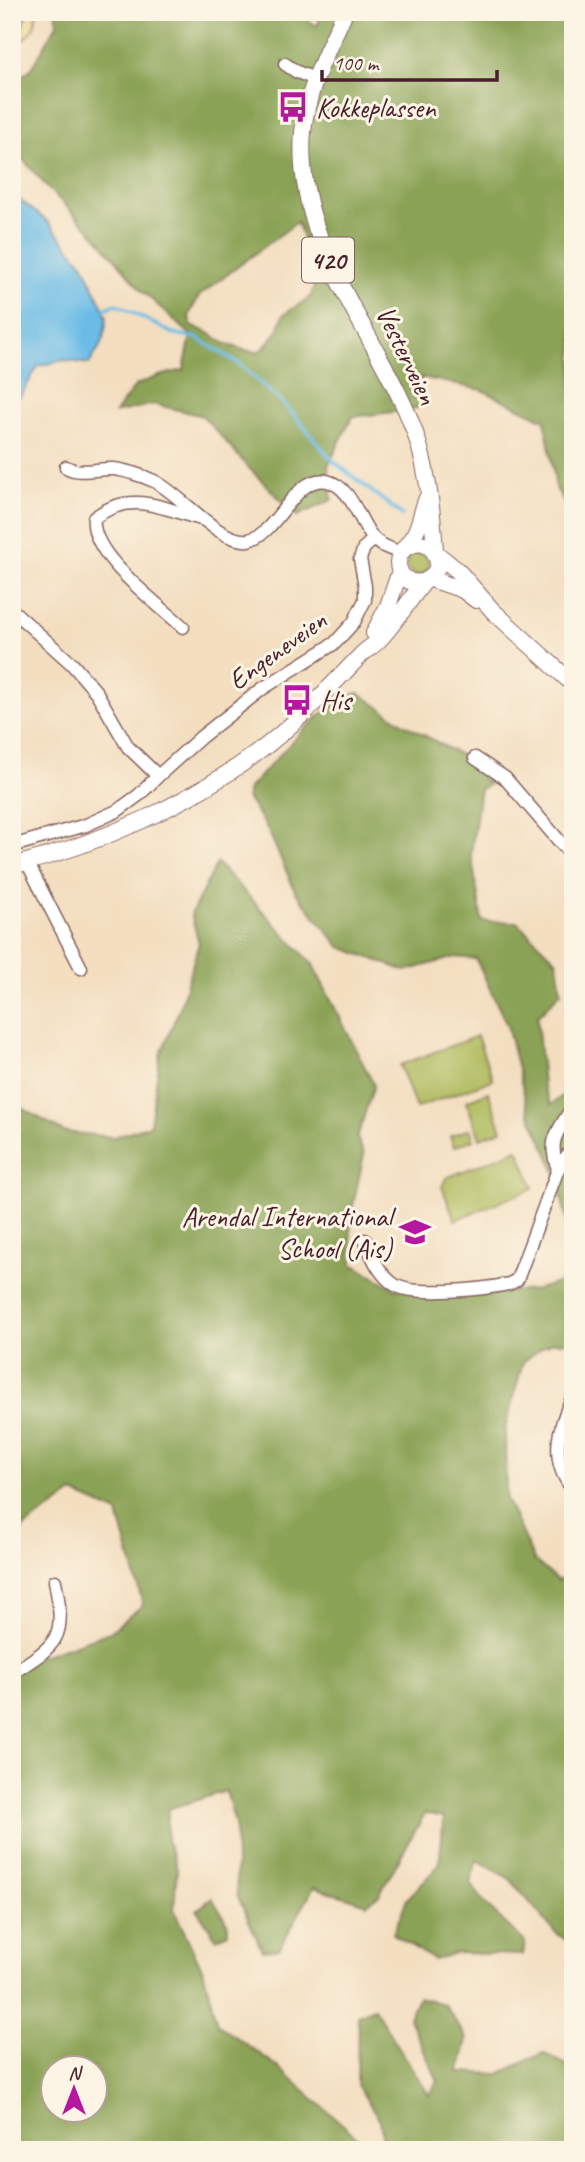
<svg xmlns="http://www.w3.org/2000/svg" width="585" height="2162" viewBox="0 0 585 2162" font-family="Caveat,sans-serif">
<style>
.green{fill:#aeba5c;stroke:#7c6c44;stroke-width:2}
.forest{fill:#8aa254;stroke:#6a6040;stroke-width:2;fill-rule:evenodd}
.sand{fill:#eeda9e;stroke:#9c7c64;stroke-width:2}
.water{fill:#6abce6;stroke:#5a6e88;stroke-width:2}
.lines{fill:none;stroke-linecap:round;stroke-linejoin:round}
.stream{stroke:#6abce6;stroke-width:3.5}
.minor-casing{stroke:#85625f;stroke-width:15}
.major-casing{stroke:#85625f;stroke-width:18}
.minor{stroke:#fff;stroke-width:12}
.major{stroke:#fff;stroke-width:16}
.labels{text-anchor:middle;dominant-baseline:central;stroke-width:6;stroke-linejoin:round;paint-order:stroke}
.shield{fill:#fcf5e5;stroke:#7f5f63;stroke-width:2}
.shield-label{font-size:26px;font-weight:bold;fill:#4a1f2b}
.poi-label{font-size:28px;fill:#4a1f2b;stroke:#fcf5e5;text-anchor:start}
.street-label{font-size:28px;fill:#4a1f2b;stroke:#fcf5e5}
</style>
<rect width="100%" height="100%" fill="#fcf5e5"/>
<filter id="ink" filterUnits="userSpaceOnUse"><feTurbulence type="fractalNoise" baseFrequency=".0143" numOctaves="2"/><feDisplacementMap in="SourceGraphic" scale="14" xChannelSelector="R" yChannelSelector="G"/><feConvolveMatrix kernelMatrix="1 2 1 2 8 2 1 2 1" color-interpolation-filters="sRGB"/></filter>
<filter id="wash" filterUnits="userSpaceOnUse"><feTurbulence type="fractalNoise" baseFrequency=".00686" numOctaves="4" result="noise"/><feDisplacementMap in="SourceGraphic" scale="28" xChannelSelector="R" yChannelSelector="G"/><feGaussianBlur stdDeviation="1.57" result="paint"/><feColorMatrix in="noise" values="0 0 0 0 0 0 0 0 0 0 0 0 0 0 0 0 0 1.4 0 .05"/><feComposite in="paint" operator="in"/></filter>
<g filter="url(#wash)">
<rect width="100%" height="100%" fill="#f3dec0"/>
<path class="green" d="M407 564a11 11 0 1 1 22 0a11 11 0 1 1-22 0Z
M477,1036L493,1080L416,1108L400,1065Z
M488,1092L502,1130L480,1138L466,1101Z
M470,1129L474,1139L454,1147L450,1136Z
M518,1149L534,1188L455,1220L442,1187L446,1178Z"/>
<path class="forest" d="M56,12H300L302,16L317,26L322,12H573V519L556,488L545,420L482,390L421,377L424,405L410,410L352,417L328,466L332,500L297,516L249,468L203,416L154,404L115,413L136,385L159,376L184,370L191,335L141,290L97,237L50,190L12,147V84L32,68L57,24ZM297,222L313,265L315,282L311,296L306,300L283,315L278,331L263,349L257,352L244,350L224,343L207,332L191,326L189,315L199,296Z
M359,693L404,724L464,757L489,785L480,789L471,853L482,921L517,922L557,961L561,992L537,1017L543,1086L551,1105L573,1087V1270L571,1239L555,1170L528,1110L507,1025L476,959L456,957L405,971L340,947L296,893L268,830L247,798L249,788C276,760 322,702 359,693Z
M217,863L312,963L374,1085L357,1138L364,1154L350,1220L352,1264L396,1289L466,1294L535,1290L573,1278V1342H552L544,1346L523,1362L505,1429L506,1499L534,1560L558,1581L573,1573V1945L555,1932L510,1879L477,1860L470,1883L488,1907L525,1942L523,1955L455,1953L434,1960L393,1934L407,1899L439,1865L444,1817L425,1813L379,1895L367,1904L314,1887L279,1949L262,1950L237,1894L235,1824L226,1791L168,1809L167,1840L177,1868L174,1910L204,1973L217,2024L273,2063L366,2145L383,2142L380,2120L357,2085L358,2015L374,2008L429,2095L438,2081L409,2018L418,1997L444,2004L467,2039L459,2072L499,2074L543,2053L573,2068V2150H12V1674L36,1658L110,1632L143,1605L118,1513L73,1493L23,1528L12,1553V1107L24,1109L64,1132L114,1137L150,1125L160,1056L180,1007L199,943L191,914ZM52,2068H94V2110H52Z
M212,1898L228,1924V1933L216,1938L197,1910Z"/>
<path class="sand" d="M28,12H37L34,27L29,34L12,49V36L20,31Z"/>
<path class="water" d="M12,12H28L20,31L12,36Z
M12,194L47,221L84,265L107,317L103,341L89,364L64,360L38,366L21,395L12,402Z"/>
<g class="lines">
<path class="stream" d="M104,309L116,304L172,333L197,338L238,363L287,407L333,461L402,515"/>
</g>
</g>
<g filter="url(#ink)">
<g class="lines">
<defs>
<path id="minor" d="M285,64L297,72L315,79
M66,467C80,475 98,468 113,469C125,470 143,476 154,481C181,494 218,543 248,540C277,536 294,474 327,481C352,487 358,520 373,538C380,546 391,549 401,553
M12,610L72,664L97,693L128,747L158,776
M183,627C157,603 89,554 94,518C131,490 161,508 201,519
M475,758L505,778L573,857
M12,846L86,825L117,811L139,795L158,776L201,737L262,689L335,643L354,622L365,600V586L360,559L364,548L374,539
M27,862L81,968
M558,1169C547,1139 558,1132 573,1106
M365,1240C372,1256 379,1275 395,1285C415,1297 485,1289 509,1284L517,1280L558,1169L573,1147
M573,1397C558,1426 549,1462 573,1489
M12,1673C60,1643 66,1638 55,1581"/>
<path id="major" d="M345,12C327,51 307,89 303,132C294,238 370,324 409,417C427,459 432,506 435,551
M407,547C423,538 436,547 438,564C433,590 398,588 398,562C399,551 410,543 415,533C421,522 422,508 428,496
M436,553L458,571L493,611L573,684
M431,579L463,590L476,600
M374,633L388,606L400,571
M12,866C99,844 185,806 257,753C296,724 328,689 362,654C367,649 373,646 378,641C394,625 409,600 424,582"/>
</defs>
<use href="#minor" class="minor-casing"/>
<use href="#major" class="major-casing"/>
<use href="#minor" class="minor"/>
<use href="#major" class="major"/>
</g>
</g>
<defs>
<symbol id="bus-bare" viewBox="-9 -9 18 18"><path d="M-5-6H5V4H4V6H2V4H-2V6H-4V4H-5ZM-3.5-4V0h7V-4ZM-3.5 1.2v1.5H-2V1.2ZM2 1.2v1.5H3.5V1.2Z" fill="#b5179e" stroke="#fcf5e5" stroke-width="2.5" paint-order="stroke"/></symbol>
<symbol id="school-bare" viewBox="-9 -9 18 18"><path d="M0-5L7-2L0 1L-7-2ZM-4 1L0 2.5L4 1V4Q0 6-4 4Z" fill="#b5179e" stroke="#fcf5e5" stroke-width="2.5" paint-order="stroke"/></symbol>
</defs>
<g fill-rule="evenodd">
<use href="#bus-bare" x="271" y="85" width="44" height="44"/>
<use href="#bus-bare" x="275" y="678" width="44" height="44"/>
<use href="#school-bare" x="393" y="1210" width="44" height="44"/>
</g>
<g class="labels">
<rect class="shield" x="302" y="237.5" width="52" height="45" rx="5"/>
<g class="shield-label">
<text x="328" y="260">420</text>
</g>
<g class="poi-label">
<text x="316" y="107">Kokkeplassen</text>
<text x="320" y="700">His</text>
<text x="392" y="1216" text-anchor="end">Arendal International<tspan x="392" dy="32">School (Ais)</tspan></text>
</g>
<g class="street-label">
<text transform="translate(407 355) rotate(64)">Vesterveien</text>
<text transform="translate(277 650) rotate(-36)">Engeneveien</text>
</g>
</g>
<rect width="585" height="2162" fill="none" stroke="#fcf5e5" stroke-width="42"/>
<g transform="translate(74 2089)"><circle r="33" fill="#fcf5e5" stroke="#b59f9b" stroke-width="2"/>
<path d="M0-5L12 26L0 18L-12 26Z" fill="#b5179e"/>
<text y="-10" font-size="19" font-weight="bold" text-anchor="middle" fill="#4a1f2b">N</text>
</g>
<path d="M322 70v10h175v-10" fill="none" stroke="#4a1f2b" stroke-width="3.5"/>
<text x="333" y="70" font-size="21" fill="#4a1f2b" stroke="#fcf5e5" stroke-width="5" paint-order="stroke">100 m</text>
</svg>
